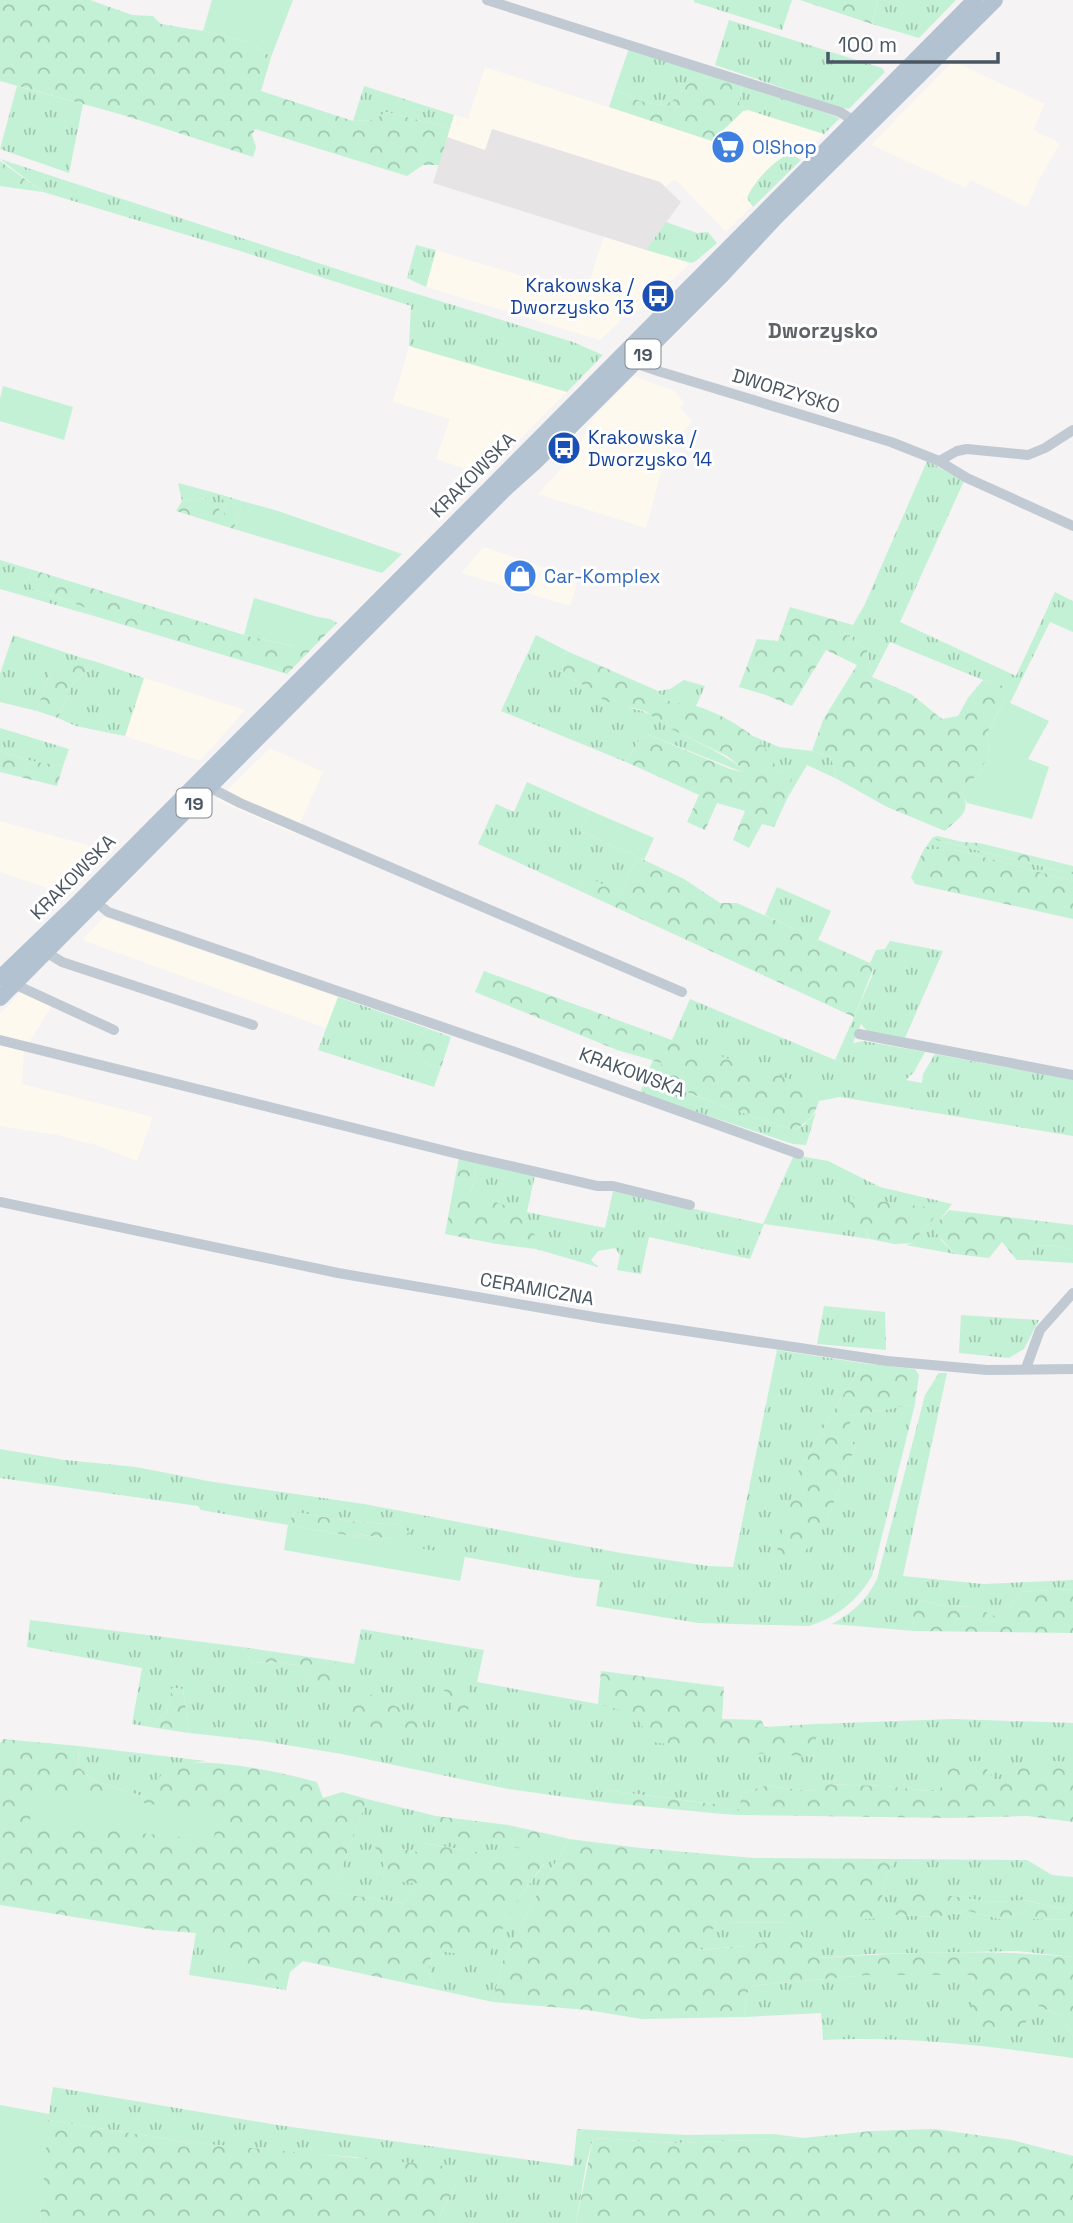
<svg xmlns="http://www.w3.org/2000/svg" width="1073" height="2223" viewBox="0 0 1073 2223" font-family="'Space Grotesk',sans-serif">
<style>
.commercial{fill:#fdf9ef}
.education{fill:#e6e4e5}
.grass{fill:url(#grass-tufts)}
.forest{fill:url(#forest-crowns)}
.garden{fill:#c3f1d5}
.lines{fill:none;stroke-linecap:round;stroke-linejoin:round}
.minor{stroke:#c1cad2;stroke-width:10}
.primary{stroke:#b3c2d1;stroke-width:16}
.labels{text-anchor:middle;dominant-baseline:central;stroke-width:6;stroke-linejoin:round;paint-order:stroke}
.shield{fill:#fff;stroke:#808990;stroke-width:2}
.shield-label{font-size:18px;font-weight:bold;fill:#4a5661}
.shop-label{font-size:19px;fill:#366cbe;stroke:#fff;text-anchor:start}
.transit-label{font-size:19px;fill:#164399;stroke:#fff;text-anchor:end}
.street-label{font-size:19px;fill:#4a5661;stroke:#fff}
.neighbourhood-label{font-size:21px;font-weight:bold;fill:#5f6368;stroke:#fff}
</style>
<defs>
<pattern id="grass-tufts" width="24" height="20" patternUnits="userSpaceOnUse" patternTransform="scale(1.75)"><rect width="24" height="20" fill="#c3f1d5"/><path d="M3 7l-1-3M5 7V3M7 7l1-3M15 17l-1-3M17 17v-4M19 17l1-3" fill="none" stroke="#a0c6b0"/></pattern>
<pattern id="forest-crowns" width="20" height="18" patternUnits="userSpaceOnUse" patternTransform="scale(1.75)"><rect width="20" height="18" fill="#c3f1d5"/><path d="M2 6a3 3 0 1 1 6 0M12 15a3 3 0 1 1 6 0" fill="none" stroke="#a0c6b0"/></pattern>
</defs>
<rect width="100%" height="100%" fill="#f5f3f3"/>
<path class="commercial" d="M953,61L1045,104L1033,130L1060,143L1039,180L1027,207L970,180L966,188L871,145Z
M485,67L712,141L743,111L748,110L824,134L726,232L675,179L665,187L660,182L493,129L485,150L447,137L454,115L468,119Z
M604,236L691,263L638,311L633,309L600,340L426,287L436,250L585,295Z
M409,346L567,392L484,475L436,459L450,419L393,402Z
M634,376L675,391L684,403L680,408L693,421L667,450L646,528L538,494L577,451L592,419Z
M484,547L578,579L570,606L461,573Z
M144,678L245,710L200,761L125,736Z
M270,748L323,772L295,834L217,800Z
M0,821L112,852L67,895L0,872Z
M104,917L338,997L326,1028L82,940Z
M21,992L52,1006L24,1050L22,1084L153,1117L137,1161L96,1145L57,1135L0,1126V1014Z"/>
<path class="education" d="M492,129L660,182L681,202L646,250L433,183L447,137L485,150Z"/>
<path class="grass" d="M694,0H792L782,30L694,2Z
M878,0H956L919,38L872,24Z
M729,20L882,68L885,72L849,109L842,108L715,65Z
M629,48L716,76L692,79C686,86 677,99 669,103C654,108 627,97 615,89Z
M742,84L835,116L840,118L824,134L748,110L739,104Z
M17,86L83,104L69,173L0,149Z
M364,86L454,115L450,128L386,112L374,120L353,121Z
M791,154L801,160L753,207L747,198C752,184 777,156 791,154Z
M0,159L352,274L573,342L603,355L567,392L409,346L411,306L237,250L43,192Z
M666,222L697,233L708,232L717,243L696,261L691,263L646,250Z
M416,245L436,250L426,287L407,278Z
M927,461L964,481L900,622L1016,676L1055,592L1073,601V632L1050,622L1010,703L1004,700L1009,688L983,680L890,642L872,677L867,650L844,633L853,625L865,604Z
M178,483L219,494L227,505L222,521L207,498L182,501Z
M0,560L40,572L28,580L33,589L84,607L94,616L0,589Z
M13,635L79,657L71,668H51L37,711L0,702V674Z
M536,635L569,652L561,654L564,675L633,709C649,711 658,721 672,729C696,742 721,752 743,769L742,772L647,734L640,739L626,762L501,711Z
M97,662L144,678L125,736L76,726L58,718L73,683Z
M684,680L705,686L696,706C682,704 664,705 658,691L670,689Z
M0,728L69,749L63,766L31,761L0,751Z
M748,734L779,747L812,751L831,757L837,779L807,765L788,797L791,777L776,771Z
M527,782L589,810L580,831L644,860L634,863L625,884L618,893L585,881L578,890L478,844L496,804L514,812Z
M933,837L936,840L1073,874V881L953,849H924Z
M777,887L831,911L818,940L765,915Z
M890,941L943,951L905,1038L867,1031L861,1024L853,1043L864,1041L925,1052L914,1072L906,1080L922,1083L923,1074L935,1054L1073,1080V1136L840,1097L819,1101L815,1093L672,1040L690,999L835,1060L872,976L874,967L870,963L876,950L885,949Z
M338,997L429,1029L419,1035L424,1063L441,1067L434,1087L318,1050Z
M653,1060L662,1063L657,1081L714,1103L794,1130L804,1125L816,1112L806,1145L793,1144L640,1093Z
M794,1155L828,1161L880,1187L952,1204L939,1221L941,1240L955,1254L906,1245L912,1243C921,1231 932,1223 939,1209L861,1224L870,1239L764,1224L750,1259L649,1237L641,1274L617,1270L620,1255L615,1248L598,1251L591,1260L598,1267L536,1249V1236L471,1194L477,1161L535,1175L527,1212L605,1228L613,1191L763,1224Z
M1049,1245L1073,1250V1263L1026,1260L1037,1246Z
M824,1306L885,1312L886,1350L817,1344Z
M961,1315L1039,1320L1024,1349L1009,1358L959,1353Z
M777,1350L862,1363L798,1472L827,1520L855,1447L850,1439V1416L915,1404L872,1576C857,1601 837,1617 809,1626L698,1623L596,1606L600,1580L579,1578L351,1536L355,1534L392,1539L399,1525L348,1521L294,1512L288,1525L201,1510L198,1506L0,1478V1449L65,1460L136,1467L213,1482L364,1504L621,1553L708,1566L733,1567Z
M939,1373H947L903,1576L983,1584L1073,1580V1589L1019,1592L1011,1607L998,1619L974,1606L947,1607L921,1600L913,1609L914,1631L832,1624C853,1612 866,1601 877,1579L925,1395Z
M30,1620L242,1647L253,1663L278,1662L292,1665L298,1664L312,1678L334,1671L336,1661L354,1664L361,1629L484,1650L477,1682L598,1704L815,1757L816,1724L953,1719L1073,1723V1762L1024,1761L1012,1779H994L939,1792L884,1786L825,1784L814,1791L763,1786L742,1794L738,1815L723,1814V1808L719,1803L713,1804L605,1790L603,1795L610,1803L508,1789L342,1754L262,1741L189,1733L183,1689L172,1688L167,1712L150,1727L132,1724L142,1668L27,1647Z
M78,1746L206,1761L181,1765L148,1798L92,1780L79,1767Z
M367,1799L436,1816L429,1822L543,1851L557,1836L569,1839L531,1905L502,1963L493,2002L434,1989L429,1967L432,1950L519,1898L544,1864L424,1843L420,1852L374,1844L384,1864L424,1883L403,1903L323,1891L339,1876Z
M894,1859L1027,1860L1052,1875L1073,1877V1903L1066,1910L1025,1900L992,1902L950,1896L927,1887L895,1915L936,1917L968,1911L1000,1919L1026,1911L1034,1919L1073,1920V1957L1017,1951L871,1954L817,1958L744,1946L696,1950L718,1922L797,1923L882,1892Z
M196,1933L254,1978L286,1990L189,1975Z
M868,1975H972L973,1985L1036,2005L1059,2015L1073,2037V2058C989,2046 908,2036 823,2040L821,2013L744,2017L749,1986Z
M53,2087L277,2125L573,2166L577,2129L686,2135L774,2134L803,2138L674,2143L593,2138L586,2165L576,2223H439L441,2213L458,2181L356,2157L282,2152L187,2142L48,2120Z"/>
<path class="forest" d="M0,0H90L132,15L153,16L161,24L203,31L252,43L271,57L261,91L353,121L374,120L386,112L450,128L439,165H423L407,176L255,129L252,135L256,147L253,157L123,115L0,81Z
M800,0H878L872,24Z
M716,76L742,84L739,104L748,110L743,111L712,141L609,107L615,89C627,97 654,108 669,103C677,99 686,86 692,79Z
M0,161L43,192L0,186Z
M219,494L242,501L234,529L176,511L182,501L206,498L218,505L222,519L227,505Z
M40,572L244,635L293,646L319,617L330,619L337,623L287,674L94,616L84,607L33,589L27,580Z
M790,607L853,625L844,633L867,650L872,677L911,694L942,719L958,716L968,698L983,680L1010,688L987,734L990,752L979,774L965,785L962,794C973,812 957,819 945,831L887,807L837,779L831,757L812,751L823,720L857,665L826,650L792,706L766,695L739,687L757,639L778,641Z
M569,652L658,691C665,706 682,702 696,706C723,714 773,741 776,771L792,777L788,797L774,827L762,824L749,848L733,840L745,811L717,803L705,830L687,822L699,795L626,762L640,739L647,734L730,769L742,772L743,769L727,756L667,727L645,711L605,701L584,685L564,675L561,654Z
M79,657L97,662L73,683L58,718L37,711L51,668H70Z
M0,751L31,761L63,766L57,786L0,772Z
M938,836L962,842L979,843L1073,866V874L936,840L933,837Z
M924,849H953L1073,881V919L915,884L911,877Z
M644,860L684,879L720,903H737L870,963L874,967L854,1017L578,890L585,881L593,879L618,893L625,884L634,863Z
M484,971L672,1040L793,1080L815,1093L819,1101C815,1115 807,1123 794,1130L714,1103L657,1080L662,1063L617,1050L475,992Z
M429,1029L451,1037L441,1067L424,1063L416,1047L419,1035Z
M459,1157L477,1161L471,1194L510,1207L536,1236V1249L497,1244L445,1234Z
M851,1197L940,1209C931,1224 922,1230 912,1243L894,1244L870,1239C861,1217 843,1224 851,1197Z
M949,1210L1073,1225V1250L1049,1245L1037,1246L1026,1260H1017L1002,1242L989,1258L955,1254L935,1232L939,1221Z
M862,1363L915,1369L919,1375L915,1404L850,1416V1439L855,1447L827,1520L797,1563L781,1561L776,1555L798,1472Z
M294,1512L348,1521L399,1525L411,1533L392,1539L356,1534L351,1536L288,1525Z
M1073,1589V1633L914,1631L913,1609L921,1600L947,1607L974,1606L998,1618L1011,1607L1019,1592Z
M242,1647L336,1661L334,1671L336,1681L331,1691L312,1678L298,1664L292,1665L278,1662L253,1663Z
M601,1671L724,1687L722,1719L761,1720L765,1727L816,1724V1757L707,1750L653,1742L634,1714L598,1704Z
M462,1679L473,1698L461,1725L451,1717L454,1704L448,1693L441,1689Z
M172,1688L183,1689L189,1733L150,1727L167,1712Z
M369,1694L417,1716L425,1728L416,1736L355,1724L345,1715L352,1706L362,1704Z
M3,1739L78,1746L79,1767L92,1780L148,1798C153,1790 158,1776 166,1770C193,1751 286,1774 317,1782L323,1798L342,1792L367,1799L339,1876L324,1891L403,1903L423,1884L379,1880L384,1864L373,1843L419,1852L423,1843L544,1863L519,1898L487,1958L432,1950L429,1967L434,1989L303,1961L290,1972L286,1990L254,1978L237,1968L196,1933L155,1930L0,1905V1743Z
M1024,1760L1073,1762V1822L1028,1816L950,1818L738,1815L742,1794L763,1786L814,1791L824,1784L884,1786L939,1792L952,1762L981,1761L994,1779H1012Z
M605,1790L712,1804L719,1803L723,1808V1814L610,1803L603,1795Z
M436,1816L508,1825L557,1836L543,1852L466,1840L428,1823Z
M569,1839L640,1848L754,1858L894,1859L882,1892L883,1918L797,1923L718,1922L697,1950L744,1946L802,1935L818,1958C902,1952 988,1949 1073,1957V2037L1059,2015L1036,2005L1021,2030L980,2037L971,2020L973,1985L972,1975H868L749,1986L744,2017L642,2019L587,2010L493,2002L502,1963L531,1905Z
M928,1887L951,1896L992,1902L1024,1900L1066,1910L1073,1903V1920L1034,1919L1026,1911L1000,1919L968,1911L936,1917L895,1915L899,1888Z
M48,2120L187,2142L444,2166L458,2181L441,2213L439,2223H40Z
M934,2129L1012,2140L1073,2156V2223H576L593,2138L674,2143L803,2138L872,2131Z"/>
<path class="garden" d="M212,0H293L271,57L252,43L203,31Z
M3,386L73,407L64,440L0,421V399Z
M242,501L278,511L402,554L382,573L234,529Z
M254,598L318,617H319L294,646L244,635Z
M1004,700L1049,721L1028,759L1049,767L1032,819L967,803L962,794L965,785L979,774L990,752L987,734Z
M589,810L654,838L644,860L580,831Z
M288,1525L465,1556L460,1581L284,1550Z
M32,1792L125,1800L216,1814L214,1840L30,1823Z
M0,2105L49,2114L40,2223H0Z"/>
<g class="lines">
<path class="minor" d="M487,0L840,112L854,121
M633,358L640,365L661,372L891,442L939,461L967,478L1073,526
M939,461L957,451L967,449L1028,455L1045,448L1073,430
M209,787L240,803L682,992
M96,902L108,912L515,1052L799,1154
M46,952L62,962L253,1025
M14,984L114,1030
M859,1034L1073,1075
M0,1040L462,1155L598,1186H613L690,1205
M0,1202L338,1273L600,1318L887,1361L987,1370L1073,1369
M1026,1368L1040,1330L1073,1293"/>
<path class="primary" d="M0,978L79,902L975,0
M0,998L506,488L535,462L722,275L778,215L995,0"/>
</g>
<defs>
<symbol id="supermarket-disc" viewBox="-11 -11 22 22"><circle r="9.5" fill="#3f7fe0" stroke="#fff"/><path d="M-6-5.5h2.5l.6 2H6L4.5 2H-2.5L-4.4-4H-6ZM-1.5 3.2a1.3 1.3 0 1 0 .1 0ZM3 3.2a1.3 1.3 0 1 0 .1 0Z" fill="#fff"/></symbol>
<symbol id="bus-disc" viewBox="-11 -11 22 22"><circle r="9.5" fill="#1a4fb4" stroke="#fff"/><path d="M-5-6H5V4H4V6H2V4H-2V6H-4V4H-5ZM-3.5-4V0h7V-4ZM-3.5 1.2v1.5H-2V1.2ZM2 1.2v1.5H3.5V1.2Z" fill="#fff"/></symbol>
<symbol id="shop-disc" viewBox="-11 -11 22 22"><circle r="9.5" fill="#3f7fe0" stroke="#fff"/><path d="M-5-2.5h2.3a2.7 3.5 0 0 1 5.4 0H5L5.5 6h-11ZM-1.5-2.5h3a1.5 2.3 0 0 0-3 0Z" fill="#fff"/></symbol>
</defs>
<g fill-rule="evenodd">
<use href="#supermarket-disc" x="709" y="128" width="38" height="38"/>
<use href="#bus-disc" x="639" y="277" width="38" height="38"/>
<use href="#bus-disc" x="545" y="429" width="38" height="38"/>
<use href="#shop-disc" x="501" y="557" width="38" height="38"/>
</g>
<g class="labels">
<g class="shield">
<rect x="625.5" y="339.5" width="35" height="29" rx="5"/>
<rect x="176.5" y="788.5" width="35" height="29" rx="5"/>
</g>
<g class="shield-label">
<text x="643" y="354">19</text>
<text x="194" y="803">19</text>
</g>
<g class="shop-label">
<text x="752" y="147">O!Shop</text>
<text x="544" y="576">Car-Komplex</text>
</g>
<g class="transit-label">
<text x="634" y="285">Krakowska /<tspan x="634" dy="22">Dworzysko 13</tspan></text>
<text x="588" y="437" text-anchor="start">Krakowska /<tspan x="588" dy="22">Dworzysko 14</tspan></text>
</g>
<g class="street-label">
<text transform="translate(786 391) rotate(17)">DWORZYSKO</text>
<text transform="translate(473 475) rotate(-45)">KRAKOWSKA</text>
<text transform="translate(73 877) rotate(-45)">KRAKOWSKA</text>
<text transform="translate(632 1072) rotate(20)">KRAKOWSKA</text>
<text transform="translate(537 1289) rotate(10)">CERAMICZNA</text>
</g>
<g class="neighbourhood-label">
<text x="823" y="330">Dworzysko</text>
</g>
</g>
<path d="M828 52v10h170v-10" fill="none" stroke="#4a5661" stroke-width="3.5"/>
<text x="838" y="52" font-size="21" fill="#4a5661" stroke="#ffffff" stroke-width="5" paint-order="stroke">100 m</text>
</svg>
